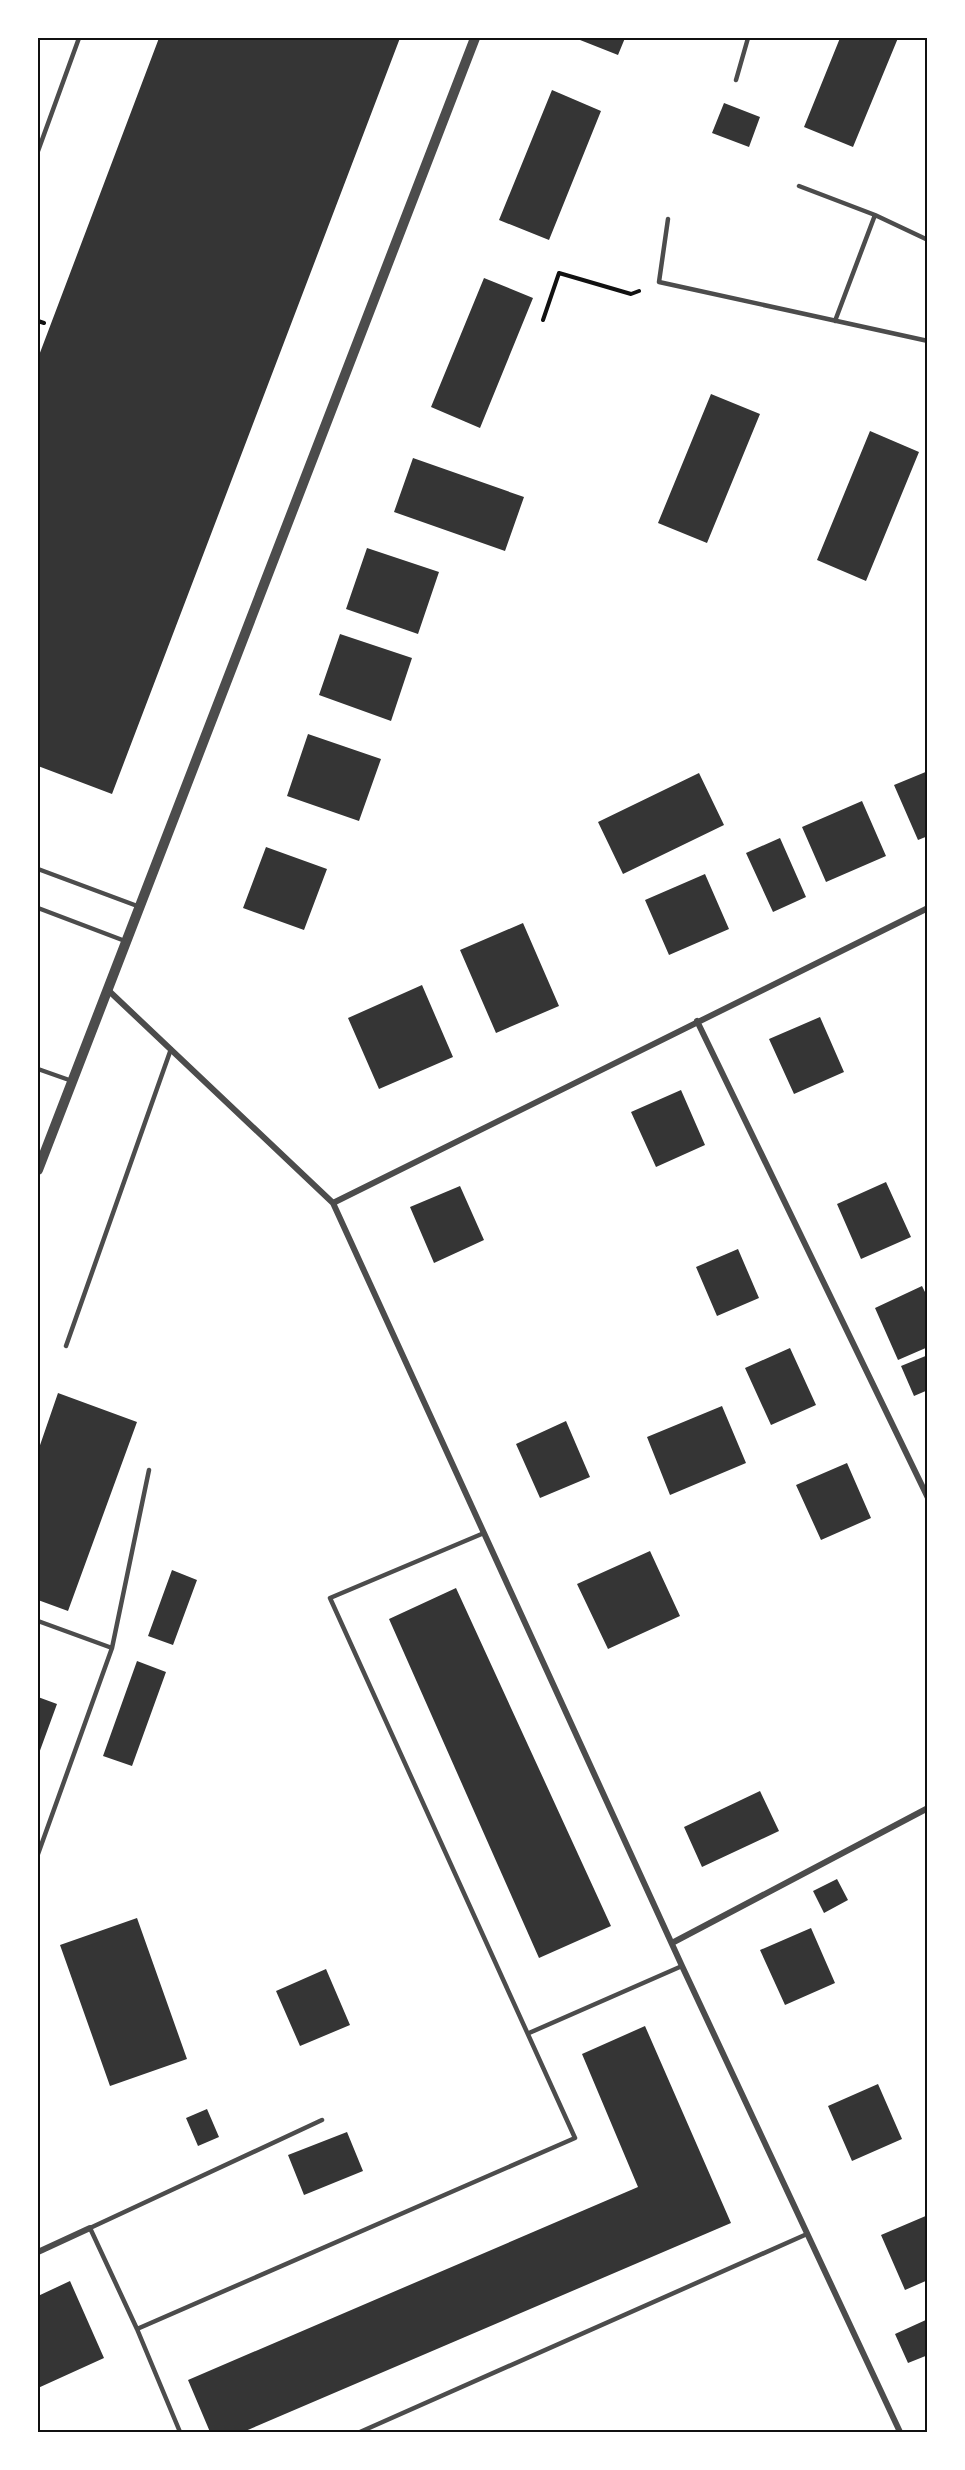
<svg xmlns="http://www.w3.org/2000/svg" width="965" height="2470" viewBox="0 0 965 2470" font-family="'Fira Sans',sans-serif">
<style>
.building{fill:#353535}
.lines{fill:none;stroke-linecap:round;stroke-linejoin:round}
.path{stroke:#111;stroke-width:4}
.service{stroke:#4c4c4c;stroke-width:4.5}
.minor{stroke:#4c4c4c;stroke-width:6}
.tertiary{stroke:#4c4c4c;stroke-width:10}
.neatline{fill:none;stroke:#111;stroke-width:2}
</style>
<rect width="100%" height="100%" fill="#fff"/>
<path class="building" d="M159,38H400L112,794L38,766V358Z
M575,38H625L618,55Z
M840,38H898L853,147L804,127Z
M552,90L601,111L549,240L499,220Z
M724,103L760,117L749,147L712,133Z
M484,278L533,298L480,428L431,407Z
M711,394L760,414L707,543L658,523Z
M870,431L919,452L866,581L817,560Z
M413,458L524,497L505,551L394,512Z
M367,548L439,572L418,634L346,609Z
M340,634L412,658L391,721L319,695Z
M308,734L381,759L359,821L287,796Z
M928,771V836L918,840L894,785Z
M699,773L724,825L623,874L598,822Z
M862,801L886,856L826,882L802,827Z
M780,838L806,897L773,912L746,853Z
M266,847L327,869L304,930L243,908Z
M705,874L729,929L669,955L645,900Z
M523,923L559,1006L496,1033L460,950Z
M422,985L453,1057L379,1089L348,1018Z
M820,1017L844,1072L794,1094L769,1039Z
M681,1090L705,1145L656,1167L631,1112Z
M886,1182L911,1237L861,1259L837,1204Z
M460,1186L484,1240L434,1263L410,1207Z
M738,1249L759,1298L717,1316L696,1267Z
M922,1286L928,1298V1347L898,1360L875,1308Z
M790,1348L816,1405L771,1425L745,1368Z
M928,1355V1390L914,1396L901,1366Z
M58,1393L137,1422L68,1611L38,1600V1451Z
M722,1406L746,1463L670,1495L647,1437Z
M566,1421L590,1477L540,1498L516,1444Z
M847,1463L871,1518L821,1540L796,1485Z
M650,1551L680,1616L608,1649L577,1584Z
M172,1570L197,1580L173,1645L148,1636Z
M456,1588L611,1926L539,1958L389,1619Z
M137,1661L166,1672L132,1766L103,1756Z
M38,1697L57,1704L38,1756Z
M760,1791L779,1831L702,1867L684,1827Z
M837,1879L848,1900L824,1913L813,1891Z
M137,1918L187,2059L110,2086L60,1945Z
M811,1928L835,1983L785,2005L760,1950Z
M326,1969L350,2025L300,2046L276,1991Z
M645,2026L731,2223L243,2432H210L188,2380L638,2187L582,2054Z
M878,2084L902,2139L852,2161L828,2106Z
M207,2109L219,2137L198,2146L186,2118Z
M347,2132L363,2171L304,2195L288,2155Z
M928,2215V2280L905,2290L881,2235Z
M70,2281L104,2358L38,2388V2296Z
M928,2319V2355L908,2363L895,2334Z"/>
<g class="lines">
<path class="path" d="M543,320L559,273L631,294L639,291
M38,321L44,323"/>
<path class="service" d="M736,80L748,38
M38,151L79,38
M799,186L875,215L928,240
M668,219L659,282L928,341
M835,321L875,215
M38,869L140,907
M38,908L125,941
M38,1069L72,1081
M66,1346L171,1049
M38,1621L112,1648
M38,1854L112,1648L149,1470
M529,2033L682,1966
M137,2329L575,2138L330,1598L484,1533
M180,2432L137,2329L90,2228L322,2120
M360,2432L807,2234"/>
<path class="minor" d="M108,990L333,1203L682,1966L900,2432
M697,1021L928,1498
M333,1203L928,908
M672,1943L928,1808
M38,2252L90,2228"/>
<path class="tertiary" d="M38,1170L475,38"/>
</g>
<rect width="965" height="2470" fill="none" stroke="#ffffff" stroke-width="78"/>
<rect x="39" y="39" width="887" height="2392" class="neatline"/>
</svg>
